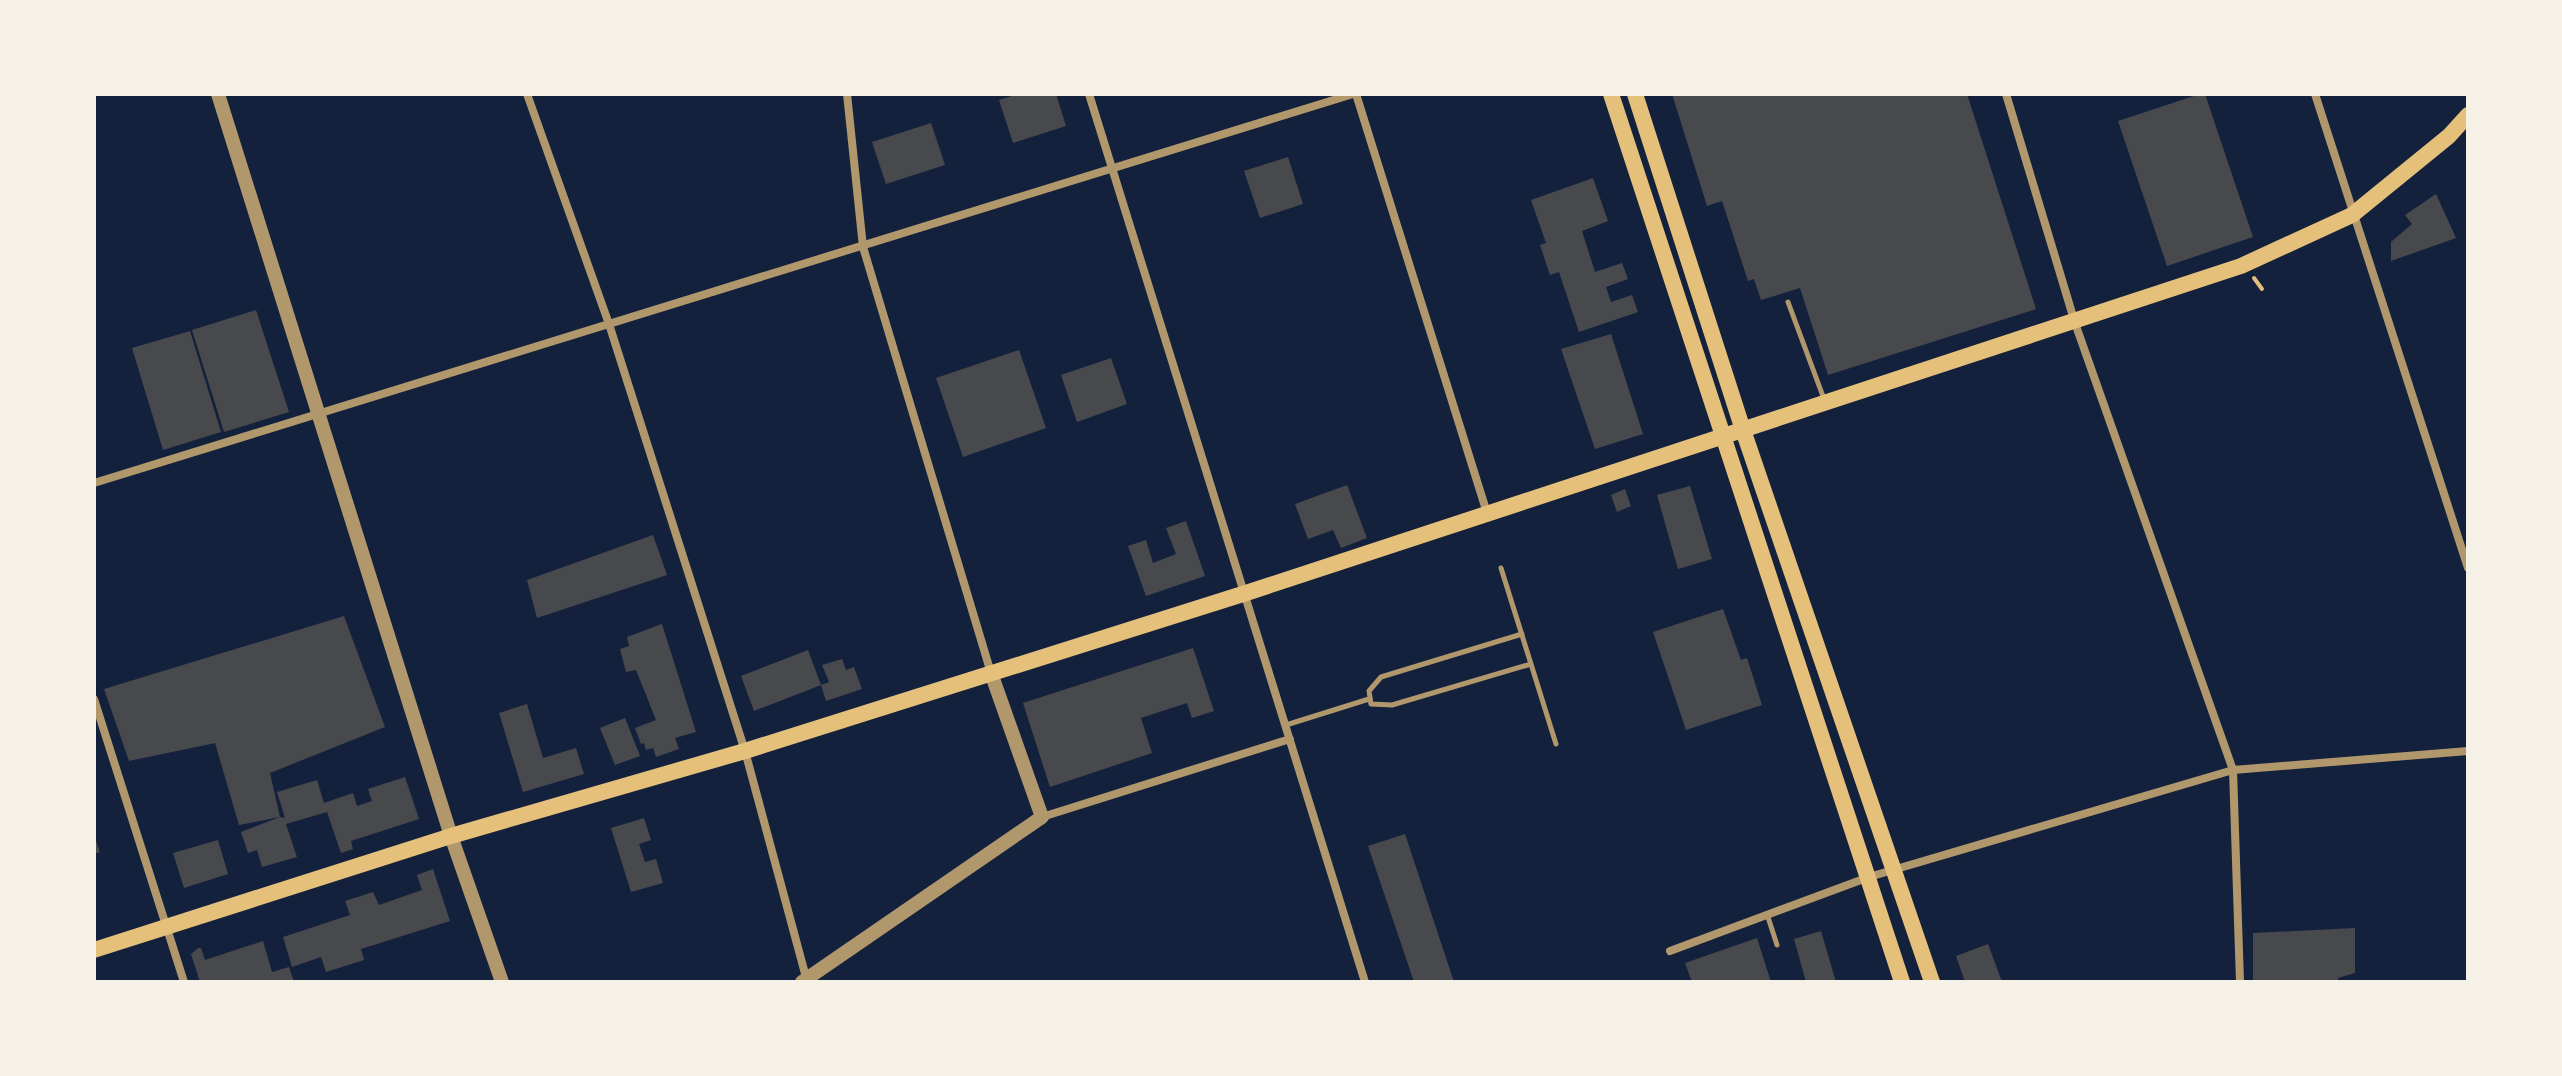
<svg xmlns="http://www.w3.org/2000/svg" width="2562" height="1076" viewBox="0 0 2562 1076" font-family="Signika,sans-serif">
<style>
.building{fill:#48494c}
.lines{fill:none;stroke-linecap:round;stroke-linejoin:round}
.path{stroke:#e5c07b;stroke-width:4}
.service{stroke:#b1986c;stroke-width:5}
.minor{stroke:#b1986c;stroke-width:8}
.tertiary{stroke:#b1986c;stroke-width:14}
.secondary{stroke:#e5c07b;stroke-width:16}
</style>
<rect width="100%" height="100%" fill="#14213d"/>
<path class="building" d="M1018,94H1056L1066,126L1013,143L999,100Z
M1672,94H1967L2036,309L1828,375L1800,288L1761,300L1754,279L1748,281L1722,201L1707,206Z
M2200,94H2205L2253,237L2167,266L2118,121Z
M931,123L945,165L886,184L872,142Z
M1288,157L1303,204L1260,218L1244,171Z
M1593,178L1608,221L1582,231L1595,272L1622,263L1628,279L1606,287L1611,302L1632,295L1638,312L1579,332L1559,272L1550,275L1540,245L1546,243L1531,200Z
M2436,194L2456,238L2391,261V242L2412,224L2405,215Z
M256,310L289,412L224,432L192,330Z
M190,331L221,432L163,450L132,348Z
M1611,334L1643,434L1595,449L1561,349Z
M1019,350L1046,428L963,457L936,378Z
M1111,358L1127,404L1077,422L1061,375Z
M1347,485L1367,538L1341,548L1333,530L1308,539L1295,504Z
M1690,486L1712,559L1678,569L1657,495Z
M1625,489L1631,506L1617,512L1611,495Z
M1186,521L1205,576L1146,596L1128,546L1146,540L1153,563L1176,554L1166,528Z
M653,535L667,575L537,618L527,580Z
M1723,609L1741,660L1747,658L1762,705L1686,730L1653,632Z
M344,616L385,727L270,773L280,817L285,818L277,792L317,780L324,803L353,793L357,806L372,801L368,789L405,777L419,819L351,841L353,849L341,853L327,812L286,824L297,857L262,867L257,850L248,853L241,832L280,817L239,825L215,743L129,761L104,689Z
M662,624L696,732L675,738L679,749L656,757L653,748L646,750L644,743L641,744L635,728L656,720L636,670L626,672L620,649L629,646L627,637Z
M1193,648L1214,711L1192,718L1187,703L1141,718L1152,753L1050,787L1023,703Z
M808,650L821,685L829,682L822,665L842,659L846,670L854,667L862,689L826,701L821,685L754,711L741,676Z
M527,704L543,758L576,748L584,774L523,792L499,713Z
M625,718L640,756L615,765L600,728Z
M644,818L651,840L639,844L645,862L656,859L663,883L631,892L611,828Z
M1405,834L1454,982H1414L1368,846Z
M94,835L100,852L94,854Z
M218,840L228,874L184,888L173,853Z
M433,869L450,921L361,949L364,960L326,972L321,957L292,967L283,937L350,915L345,901L373,892L379,905L422,890L417,875Z
M2355,928V973L2338,978V982H2253V933Z
M1821,931L1836,982H1806L1794,939Z
M1757,938L1771,982H1692L1685,963Z
M263,941L272,972L289,967L294,982H200L191,954L198,948H201L205,960Z
M1988,944L2002,982H1965L1956,956Z"/>
<g class="lines">
<path class="path" d="M2254,278L2262,289"/>
<path class="service" d="M1788,302L1824,399
M1501,568L1556,744
M1522,634L1381,677L1369,691L1371,704L1392,705L1531,664
M1286,725L1369,699
M1767,914L1777,945"/>
<path class="minor" d="M527,94L609,324L745,751L807,981
M847,94L863,247L991,673
M1089,94L1365,982
M1356,94L1487,513
M2006,94L2075,323L2233,770L2240,982
M2315,94L2468,568
M94,483L1353,94
M94,699L184,982
M1042,817L1290,739
M1670,951L1869,877L2233,770L2468,751"/>
<path class="tertiary" d="M218,94L451,836L502,982
M802,982L1042,817L991,673"/>
<path class="secondary" d="M1611,94L1902,982
M1635,94L1743,430L1932,982
M94,950L451,836L745,751L1246,593L2241,266L2352,215L2449,136L2468,115"/>
</g>
<rect width="2562" height="1076" fill="none" stroke="#f6f1e7" stroke-width="192"/>
</svg>
